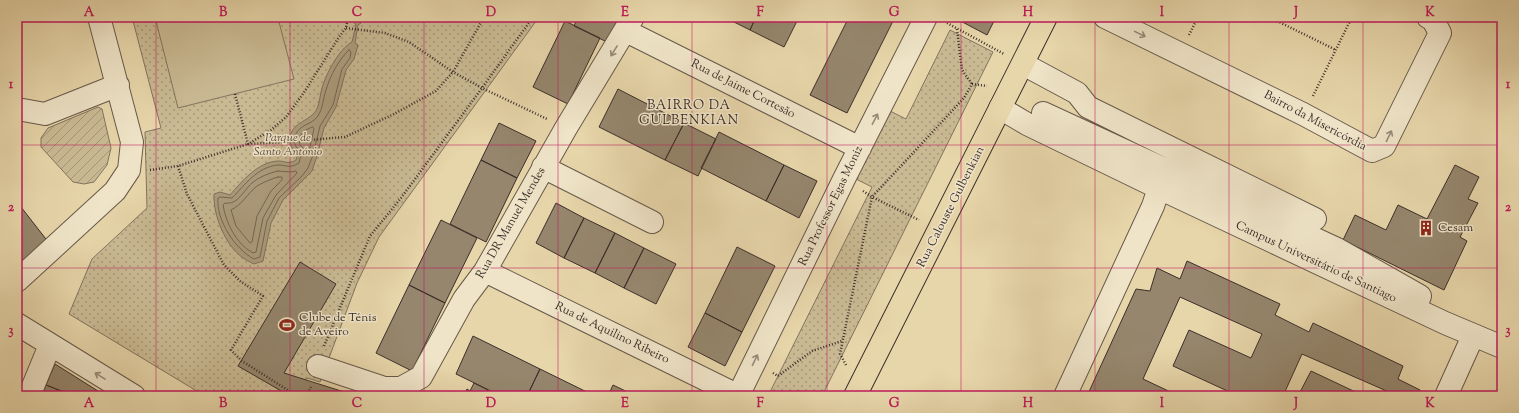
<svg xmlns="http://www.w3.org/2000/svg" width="1519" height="413" viewBox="0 0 1519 413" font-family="'Sorts Mill Goudy',serif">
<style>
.grass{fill:url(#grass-dots);stroke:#83745f}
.garden{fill:url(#garden-furrows);stroke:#83745f}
.pitch{fill:#caba94;stroke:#83745f}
.water{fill:#ad9d7e;stroke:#80715c}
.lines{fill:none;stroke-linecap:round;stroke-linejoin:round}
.shore{stroke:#746654;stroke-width:1}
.building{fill:#95866d;stroke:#3c2f2a}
.minor-casing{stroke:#67594a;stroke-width:24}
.major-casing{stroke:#3c2f2a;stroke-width:24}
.path{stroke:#3c2f2a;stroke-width:2.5;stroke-dasharray:1 2;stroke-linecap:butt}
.minor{stroke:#efe4c8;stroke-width:22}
.major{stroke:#e7d6aa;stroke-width:22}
.oneway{stroke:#968a79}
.grid{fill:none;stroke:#c2185b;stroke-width:1;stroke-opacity:0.55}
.labels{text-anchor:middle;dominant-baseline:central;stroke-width:3;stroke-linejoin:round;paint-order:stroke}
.street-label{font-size:12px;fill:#3c2f2a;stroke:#efe4c8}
.park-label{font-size:12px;font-style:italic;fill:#584b3f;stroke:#efe4c8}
.poi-label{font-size:12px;fill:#3c2f2a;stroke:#efe4c8;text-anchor:start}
.neighbourhood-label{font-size:13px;letter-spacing:1px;fill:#3c2f2a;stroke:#efe4c8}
.neatline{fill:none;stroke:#c2185b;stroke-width:1.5}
.grid-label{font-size:13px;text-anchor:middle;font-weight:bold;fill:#c2185b}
</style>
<defs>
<pattern id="grass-dots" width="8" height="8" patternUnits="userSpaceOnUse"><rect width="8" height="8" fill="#caba94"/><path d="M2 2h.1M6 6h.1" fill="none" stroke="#a59879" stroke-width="1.8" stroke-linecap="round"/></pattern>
<pattern id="garden-furrows" width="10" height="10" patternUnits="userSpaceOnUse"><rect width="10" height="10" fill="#caba94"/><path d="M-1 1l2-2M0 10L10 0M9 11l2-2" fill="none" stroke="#a59879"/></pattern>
</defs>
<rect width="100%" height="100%" fill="#e7d6aa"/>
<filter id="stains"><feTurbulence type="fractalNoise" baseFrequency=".005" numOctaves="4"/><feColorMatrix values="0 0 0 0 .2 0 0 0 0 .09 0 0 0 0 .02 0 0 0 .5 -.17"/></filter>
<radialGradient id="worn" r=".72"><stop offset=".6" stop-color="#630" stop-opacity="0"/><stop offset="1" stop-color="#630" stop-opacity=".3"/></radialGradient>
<path class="grass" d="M132,17H539L379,237L357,283L320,382L307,378L297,396H205L69,314L92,259L147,208L145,132L161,128Z
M950,30L993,52L822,396H774L769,394L872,187L856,179L890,111L906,119Z"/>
<path class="garden" d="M98,107L102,109L111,148L107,165L94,182L84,184L73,182L41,147V138L48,128Z"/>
<path class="pitch" d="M155,17H298L279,22L294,79L178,108Z"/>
<path class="water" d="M353,17H361V23L358,25L355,43L358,45L354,59L346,70L336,107L324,128L317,156L312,171L283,200L271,223L263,261L254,264C250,262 246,260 243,258C225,245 213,215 214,194L220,192L230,195C242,181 258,162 278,161C286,161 288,165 296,160L297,156C293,150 289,144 290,136C294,121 311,121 317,109C320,102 320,94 322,88C326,74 339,49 352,42L356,25L353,21Z"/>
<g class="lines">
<path class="shore" d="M349,50L351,52L350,58L342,69L333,105L320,126L313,155L308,168L302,176L279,198L267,221L260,257L254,259C235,249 216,220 218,198L220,197L232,198C245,185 257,167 278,165C287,165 289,169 299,163L301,155C298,148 292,144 295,136C299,124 312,125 318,116C323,108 323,99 326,90C330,76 339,59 349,50Z
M313,127L314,129L309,151L307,153L300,145L299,138L304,131Z
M278,171L290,172L296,171L297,173L276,195L263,218L256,252L253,253C236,244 226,223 223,205L225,203C238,205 243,191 252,183C259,177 269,173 278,171Z
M278,177H282V180L271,191L257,216L252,242L250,243L236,226L231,210C243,204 247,194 257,186C264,182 271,179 278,177Z"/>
</g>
<path class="building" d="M578,17H622L609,43L574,26Z
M724,17H756L750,30Z
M756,17H799L784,47L750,30Z
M849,17H895L847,113L810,95Z
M953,17H996L987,35Z
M565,21L600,38L568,104L533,87Z
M618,89L684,123L665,160L599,127Z
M499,123L536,141L517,178L481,160Z
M684,123L716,139L698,176L665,160Z
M719,132L784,165L766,201L701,168Z
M481,160L517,178L486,242L450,224Z
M784,165L817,181L799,218L766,201Z
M1455,165L1479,177L1468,199L1478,203L1460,237L1467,241L1444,290L1343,240L1355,215L1386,230L1398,205L1427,219Z
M556,203L584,218L564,258L536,243Z
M21,207L49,243L17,274V210Z
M584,218L615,233L595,273L564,258Z
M441,220L477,238L445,303L409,285Z
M615,233L644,248L624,288L595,273Z
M737,247L775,266L742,332L705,313Z
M644,248L676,264L656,304L624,288Z
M1187,261L1280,304L1275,315L1309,332L1313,323L1403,366L1398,379L1420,390L1417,396H1387L1389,392L1302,354L1283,396H1233L1234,394L1173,366L1189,330L1251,358L1262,334L1180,297L1143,379L1179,396H1087L1136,289L1150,291L1157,268L1180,279Z
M300,262L336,284L284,373L357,396H290L238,366Z
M409,285L445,303L412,371L376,353Z
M705,313L742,332L725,366L688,347Z
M473,336L540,369L527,396H501L456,374Z
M55,364L98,391L95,396H74L46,385Z
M540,369L595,396H527Z
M1311,371L1364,396H1298Z
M474,383L488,390L485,396H464L467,389L470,391Z
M46,385L74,396H42Z
M613,385L636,396H608Z"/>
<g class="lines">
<defs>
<path id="minor" d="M1105,17L1303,114L1372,151L1384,146L1440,33L1433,20L1428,17
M626,31L860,148
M1023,64L1077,93L1088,107L1315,219
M1000,108L1027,124L1159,188L1445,323L1502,347
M23,110L45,114L118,85
M1043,113L1337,249L1420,296L1417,304
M543,167L652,222
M485,271L739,396
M17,281L115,191L129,170L132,142L99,17
M17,324L134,396
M318,366L384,388H401L421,377L464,299L485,271L566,128L633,17
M29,396L50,345
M738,396L844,179L926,17
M1065,396L1153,206L1159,188
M1446,396L1473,336"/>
<path id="major" d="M855,396L1046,17"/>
</defs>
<use href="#minor" class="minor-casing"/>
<use href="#major" class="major-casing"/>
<path class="path" d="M1269,17L1336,50
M947,23L1004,54
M346,28L385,33L409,42L453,72L482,88L547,119
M957,29L962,70L972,84
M1189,35L1198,17
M235,94L248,144L271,130L286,117L303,94L339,37L346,28L348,17
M1313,96L1352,17
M178,166L187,194L224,265L240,281L263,296L231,350L242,361L297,396
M150,170L178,166L248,144L287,142L345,137L394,114L436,91L453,72L484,17
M863,191L872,197L919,220
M324,346L370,236L401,198L482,88L533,17
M846,365L840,354L872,197L964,98L972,84L987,86
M773,373L778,376L812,351L842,341
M307,396L311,387"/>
<use href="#minor" class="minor"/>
<use href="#major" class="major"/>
</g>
<defs><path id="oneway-shaft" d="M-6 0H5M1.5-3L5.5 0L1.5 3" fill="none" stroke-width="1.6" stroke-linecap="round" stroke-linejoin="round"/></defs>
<g class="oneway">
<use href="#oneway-shaft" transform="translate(1140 34) rotate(26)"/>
<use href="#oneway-shaft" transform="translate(614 51) rotate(122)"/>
<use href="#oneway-shaft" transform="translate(875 119) rotate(-63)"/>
<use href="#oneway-shaft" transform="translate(1389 136) rotate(-64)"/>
<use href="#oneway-shaft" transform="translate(755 360) rotate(-64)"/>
<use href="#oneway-shaft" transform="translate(100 376) rotate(-149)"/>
</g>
<path class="grid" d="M156,17V396M290,17V396M424,17V396M558,17V396M692,17V396M827,17V396M961,17V396M1095,17V396M1229,17V396M1363,17V396M17,145H1502M17,268H1502"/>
<defs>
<symbol id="building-bare" viewBox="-9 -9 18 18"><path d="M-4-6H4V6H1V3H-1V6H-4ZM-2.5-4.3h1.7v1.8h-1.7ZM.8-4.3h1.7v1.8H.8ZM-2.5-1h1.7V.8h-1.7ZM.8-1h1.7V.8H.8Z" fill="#8f2418" stroke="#efe4c8" stroke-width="2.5" paint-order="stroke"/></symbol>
<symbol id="stadium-bare" viewBox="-9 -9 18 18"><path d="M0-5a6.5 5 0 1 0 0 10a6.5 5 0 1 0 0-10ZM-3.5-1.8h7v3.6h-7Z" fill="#8f2418" stroke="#efe4c8" stroke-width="2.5" paint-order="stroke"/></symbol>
</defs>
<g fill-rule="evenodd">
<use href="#building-bare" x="1415" y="217" width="22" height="22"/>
<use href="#stadium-bare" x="276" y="314" width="22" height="22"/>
</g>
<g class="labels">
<g class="street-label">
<text transform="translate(743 89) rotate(27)">Rua de Jaime Cortesão</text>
<text transform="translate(1315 121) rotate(28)">Bairro da Misericórdia</text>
<text transform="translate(831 206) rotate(-64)">Rua Professor Egas Moniz</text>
<text transform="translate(951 207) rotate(-63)">Rua Calouste Gulbenkian</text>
<text transform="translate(511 223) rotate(-60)">Rua DR Manuel Mendes</text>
<text transform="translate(1316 262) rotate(25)">Campus Universitário de Santiago</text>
<text transform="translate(612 333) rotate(26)">Rua de Aquilino Ribeiro</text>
</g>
<g class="park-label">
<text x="288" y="138">Parque de<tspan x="288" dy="14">Santo António</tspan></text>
</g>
<g class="poi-label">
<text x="1438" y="228">Cesam</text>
<text x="299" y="318">Clube de Ténis<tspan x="299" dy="14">de Aveiro</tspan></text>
</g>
<g class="neighbourhood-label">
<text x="689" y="106">BAIRRO DA<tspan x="689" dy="15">GULBENKIAN</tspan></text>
</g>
</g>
<rect width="1519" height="413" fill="none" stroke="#e7d6aa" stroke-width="44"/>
<rect x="22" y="22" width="1475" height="369" class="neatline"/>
<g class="grid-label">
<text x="89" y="16">A</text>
<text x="223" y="16">B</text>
<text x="357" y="16">C</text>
<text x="491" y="16">D</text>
<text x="625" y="16">E</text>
<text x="760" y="16">F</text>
<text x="894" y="16">G</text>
<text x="1028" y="16">H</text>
<text x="1162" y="16">I</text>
<text x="1296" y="16">J</text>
<text x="1430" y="16">K</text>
<text x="11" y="88">1</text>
<text x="1508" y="88">1</text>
<text x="11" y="211">2</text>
<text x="1508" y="211">2</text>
<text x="11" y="334">3</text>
<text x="1508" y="334">3</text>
<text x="89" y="407">A</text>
<text x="223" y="407">B</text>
<text x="357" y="407">C</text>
<text x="491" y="407">D</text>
<text x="625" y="407">E</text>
<text x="760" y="407">F</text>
<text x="894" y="407">G</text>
<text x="1028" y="407">H</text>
<text x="1162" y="407">I</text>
<text x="1296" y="407">J</text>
<text x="1430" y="407">K</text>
</g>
<rect width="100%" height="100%" filter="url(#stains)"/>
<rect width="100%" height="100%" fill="url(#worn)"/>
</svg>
